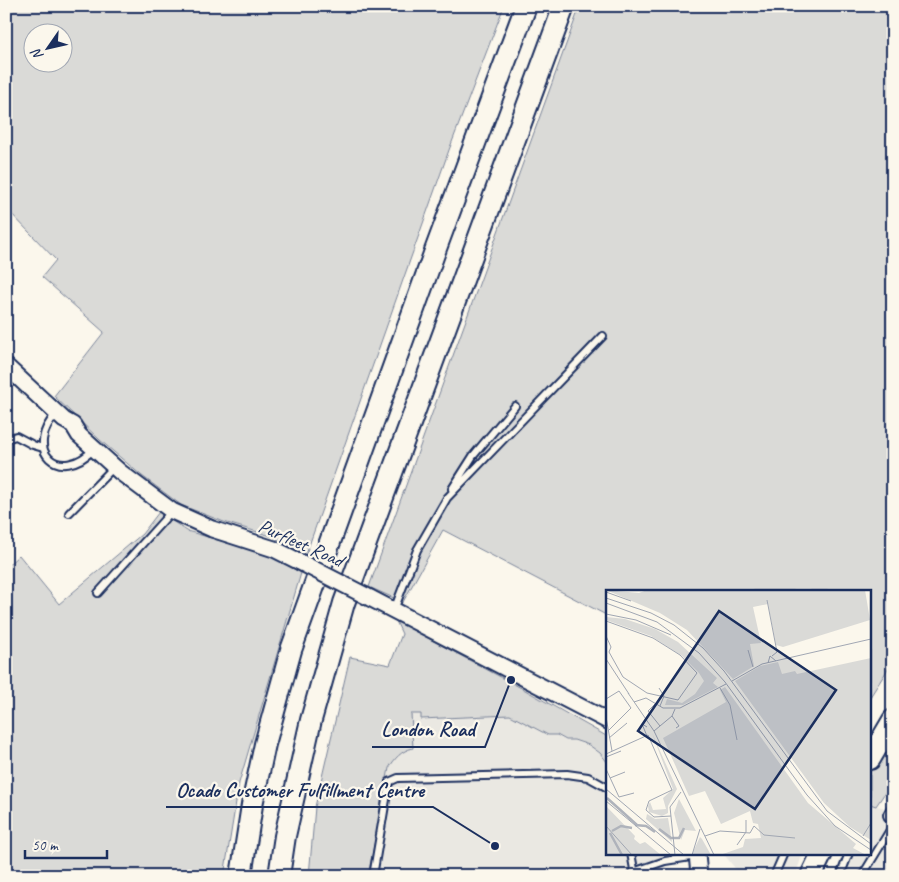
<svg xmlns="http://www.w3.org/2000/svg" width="899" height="882" viewBox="0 0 899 882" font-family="Caveat,sans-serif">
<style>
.built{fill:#eae8e2}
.green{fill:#dadad7;stroke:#7a849a;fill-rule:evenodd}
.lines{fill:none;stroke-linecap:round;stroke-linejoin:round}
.service-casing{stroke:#1b2f5e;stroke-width:10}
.minor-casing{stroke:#1b2f5e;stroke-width:16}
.tertiary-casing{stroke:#1b2f5e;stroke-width:19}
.primary-casing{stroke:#1b2f5e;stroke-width:24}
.trunk-casing{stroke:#1b2f5e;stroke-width:24}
.service{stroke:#fbf7ec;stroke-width:6}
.minor{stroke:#fbf7ec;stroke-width:12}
.tertiary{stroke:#fbf7ec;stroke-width:15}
.primary{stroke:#fbf7ec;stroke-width:20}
.trunk{stroke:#fbf7ec;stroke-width:20}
.tertiary-bridge-casing{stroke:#1b2f5e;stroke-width:19;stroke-linecap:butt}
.tertiary-bridge{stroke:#fbf7ec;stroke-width:15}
.labels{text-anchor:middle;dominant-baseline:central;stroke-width:4.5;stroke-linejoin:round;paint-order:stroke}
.street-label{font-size:20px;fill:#1b2f5e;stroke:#fbf7ec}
.inset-river{fill:none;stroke:#afb3bb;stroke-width:2.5}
.inset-road{fill:none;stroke:#a1a7b3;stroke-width:1}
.view{fill:#1b2f5e;fill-opacity:0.15;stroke:#1b2f5e;stroke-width:2.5}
.inset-edge{fill:none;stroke:#1b2f5e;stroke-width:2.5}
.leader{fill:none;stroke:#1b2f5e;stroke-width:2}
.callout-dot{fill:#1b2f5e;stroke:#fbf7ec;stroke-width:2}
.callout-label{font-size:21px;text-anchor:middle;font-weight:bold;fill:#1b2f5e;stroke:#fbf7ec;stroke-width:4.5;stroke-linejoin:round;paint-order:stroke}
</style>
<rect width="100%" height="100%" fill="#fbf7ec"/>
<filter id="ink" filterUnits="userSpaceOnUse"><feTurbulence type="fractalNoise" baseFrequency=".02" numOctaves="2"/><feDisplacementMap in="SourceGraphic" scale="10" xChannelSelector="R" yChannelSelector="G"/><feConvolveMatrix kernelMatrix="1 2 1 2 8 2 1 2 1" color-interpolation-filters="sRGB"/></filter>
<g filter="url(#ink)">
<path class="built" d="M411,714H421L422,719L510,715L548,735H557L566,740H574L589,745L600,753L608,763V853H664L667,876H368L389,768L393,761L400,753L412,748Z
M870,804L893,810V876H836L844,853H870Z
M723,853H803L795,876H741Z"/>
<path class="green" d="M6,6H504L449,150L306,554L271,536L224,522L181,505L142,476L100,440L54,396L104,332L42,277L56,260L6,208ZM32,32H62V62H32Z
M580,6H893V661L870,697V591H608V616L443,530L403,602L369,587Z
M159,512L187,531L269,555L301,573L239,783L224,876H6V567L19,555L59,604L142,534Z
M396,621L525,690L608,737V763L600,753L589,745L574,740H566L557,735H548L510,715L421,719V714H411L413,748C401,751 395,758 389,768L368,876H309L315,807L350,657L390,665L402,634Z
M893,737V781L876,806L870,804V772Z"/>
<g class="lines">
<defs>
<path id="service" d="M57,413C22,450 59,485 94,449
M6,439L16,436L33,445L43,448
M452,489L473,456L515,406
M69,513L114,467
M98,593L171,512
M394,610L417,550L447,498L603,336
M631,853L635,875
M373,876L389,782L398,778L567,774L588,777L608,788
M630,876L633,872L665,861L697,856
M774,876L784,853
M840,876L849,853
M862,876L893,825"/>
<path id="minor" d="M893,810L890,815L893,817"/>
<path id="tertiary" d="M6,366L64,420L73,425L79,435L120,472L172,511L212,529L274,549L300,562
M370,598L608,721
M697,853L699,876"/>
<path id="primary" d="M870,759L893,720
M811,876L822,853"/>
<path id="trunk" d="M241,876L252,805L265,744L291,650L435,251L526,6
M279,876L285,836L311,720L344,603L564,6"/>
</defs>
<use href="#service" class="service-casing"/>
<use href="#minor" class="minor-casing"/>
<use href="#tertiary" class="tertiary-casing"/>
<use href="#primary" class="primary-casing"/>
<use href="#trunk" class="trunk-casing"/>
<use href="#service" class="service"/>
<use href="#minor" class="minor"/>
<use href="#tertiary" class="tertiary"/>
<use href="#primary" class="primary"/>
<use href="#trunk" class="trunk"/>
<defs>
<path id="tertiary-bridge" d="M300,562L370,598"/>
</defs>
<use href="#tertiary-bridge" class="tertiary-bridge-casing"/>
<use href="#tertiary-bridge" class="tertiary-bridge"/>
</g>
</g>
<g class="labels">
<g class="street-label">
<text transform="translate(301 543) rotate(24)">Purfleet Road</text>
</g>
</g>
<g transform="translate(606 590)">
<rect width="265" height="265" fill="#fbf7ec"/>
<path d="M0,0L33,3L41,0H259L264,30L177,57L170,55L162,14L147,17L155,53L144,54L148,76L127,89L81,40L54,23ZM0,27L19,29L49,39L72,52L111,88L107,93L112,97L77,115H59L61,109L76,113L89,104L98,91L93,83L76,66L45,46L0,30ZM265,68V250L244,237L218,213L129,91L154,76L172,72L176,84L189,81L191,84ZM119,97L202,213L250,254L247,258L260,265H114L137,257L139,249L155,248L152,234L147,233L144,221L115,234L99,201L83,206L57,148L120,112L114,100ZM46,143L71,199L62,216V223L56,226L43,222L42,216L44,212L47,220L60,219L57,208L67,199ZM73,209L90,241L79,240L75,250L68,223ZM0,216L29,246L28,249L34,254L39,252L55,265H0ZM41,224L49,229L62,228L66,252L40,229ZM94,247L96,249L105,265L86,264Z" fill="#dadad7"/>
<path class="inset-river" d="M1,208L31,235M29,235L40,236L49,242M53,239L65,248H73L78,238M6,241L15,236L26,238M4,243L16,265"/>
<path class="inset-road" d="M0,2L25,11M0,8L45,23L68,35L97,58L118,81L221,221L265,254M161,10L171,62L166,66M0,13L51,32L93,63L119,92L201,205L229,236L265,260M0,24L30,30L65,45M0,31L47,48L74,65L91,83L72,110L41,103L17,87L3,62L5,57L0,46M142,60L147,77M0,69L23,104M162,73L164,66L170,71M126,91L156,74L265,49M53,98L58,106L54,116M114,98L124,115L131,150M22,103L48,141L108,265M0,109L13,101L25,118L2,141M28,112L40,108L57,118H74L120,94M49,114L42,121L54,136M66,126L73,136L70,138M0,127L6,161M48,141L66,126L69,119M41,146L36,134L41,137M3,148L21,133M0,164L42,145L66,200L43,211L40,220L48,227L65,226M0,167L15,161M0,179L13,207L28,203M4,188L19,182M0,199L78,265M0,211L65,265M0,236L26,265M99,246L114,241L144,243L148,236L158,245L189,248M257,246L265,233M131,255L140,242V230M69,265L64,217L75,202M86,265L94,239"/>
<path class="view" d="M113,21L230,100L149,219L32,141Z"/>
<rect width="265" height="265" class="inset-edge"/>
</g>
<path class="leader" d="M511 680L485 747H372M495 846L433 807H166"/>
<g class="callout-dot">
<circle cx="511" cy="680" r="5"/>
<circle cx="495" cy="846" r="5"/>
</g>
<g class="callout-label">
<text x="428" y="736">London Road</text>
<text x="300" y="797">Ocado Customer Fulfillment Centre</text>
</g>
<rect width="899" height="882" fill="none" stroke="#fbf7ec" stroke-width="25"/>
<rect x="12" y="12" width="874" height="857" fill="none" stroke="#1b2f5e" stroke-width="2" filter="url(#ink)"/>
<g transform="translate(48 48) rotate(236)"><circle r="24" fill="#fbf7ec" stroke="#a1a7b3"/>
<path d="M0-4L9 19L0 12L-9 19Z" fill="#1b2f5e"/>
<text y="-8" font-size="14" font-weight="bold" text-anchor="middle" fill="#1b2f5e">N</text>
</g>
<path d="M25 850v8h82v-8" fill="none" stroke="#1b2f5e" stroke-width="2.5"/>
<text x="32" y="850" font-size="15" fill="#1b2f5e" stroke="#fbf7ec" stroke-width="4" paint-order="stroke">50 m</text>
</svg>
